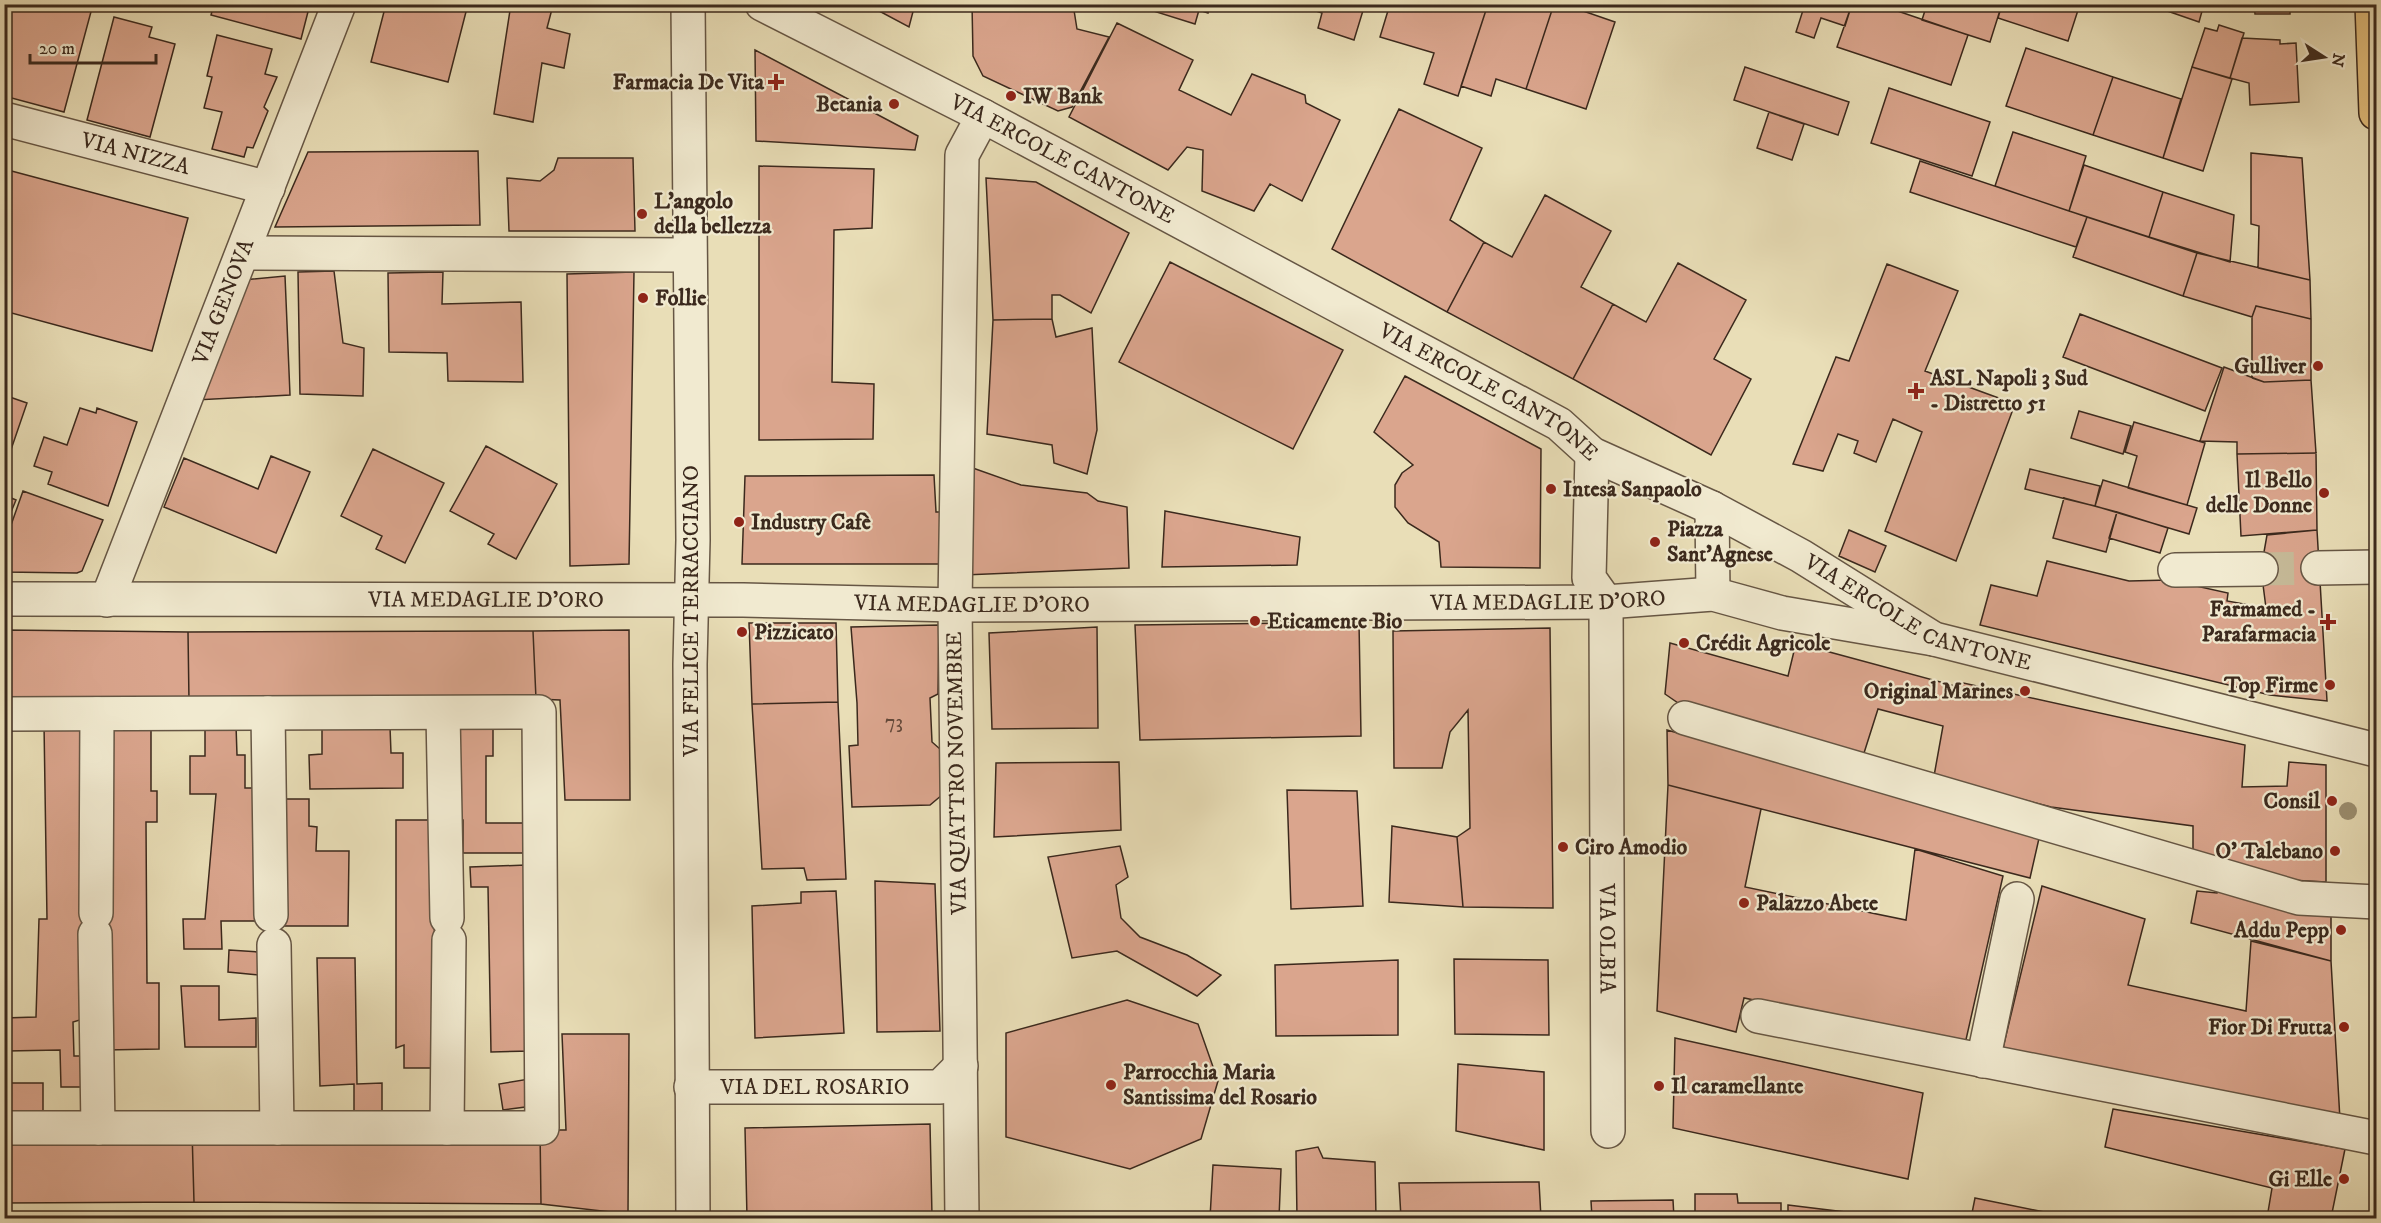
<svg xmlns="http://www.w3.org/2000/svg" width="2381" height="1223" viewBox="0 0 2381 1223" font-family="'IM FELL DW Pica',serif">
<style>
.building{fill:#daa58d;stroke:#3b291d;stroke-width:1.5}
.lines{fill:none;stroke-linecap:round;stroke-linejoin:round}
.minor-tunnel{stroke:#c6ba98;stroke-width:33;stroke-dasharray:33 16;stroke-linecap:butt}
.minor-casing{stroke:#665644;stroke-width:36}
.major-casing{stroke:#3b291d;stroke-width:36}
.minor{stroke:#f1ead0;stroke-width:33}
.major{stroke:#e4bf7c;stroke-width:33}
.tree{fill:#9b8f71}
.poi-dot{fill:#8f2418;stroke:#f1ead0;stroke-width:2}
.labels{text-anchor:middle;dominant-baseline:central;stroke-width:4.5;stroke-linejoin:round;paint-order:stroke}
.number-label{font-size:20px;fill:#634839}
.poi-label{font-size:22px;font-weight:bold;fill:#3b291d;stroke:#f1ead0;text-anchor:start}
.street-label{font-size:22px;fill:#3b291d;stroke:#f1ead0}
</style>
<rect width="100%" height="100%" fill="#e9deb7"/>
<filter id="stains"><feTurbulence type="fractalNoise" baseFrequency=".00333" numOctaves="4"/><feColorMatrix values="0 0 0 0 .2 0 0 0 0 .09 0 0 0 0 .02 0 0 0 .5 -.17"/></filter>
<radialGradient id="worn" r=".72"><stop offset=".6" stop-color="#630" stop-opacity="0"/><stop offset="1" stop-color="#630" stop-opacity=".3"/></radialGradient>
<path class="building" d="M4,4H79L92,8L64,112L4,96Z
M214,4H310L301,39L211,15Z
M386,4H468L448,82L371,62Z
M511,4H533L552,9L547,28L570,34L564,68L542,63L533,122L494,114Z
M866,4H915L909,27Z
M972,4H1073L1077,29L1109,37L1072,107L1058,111L983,76L973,56Z
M1147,4H1211L1208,13L1199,10L1195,24L1150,10Z
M1295,4H1365L1354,40L1318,28L1322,13Z
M1390,4H1488L1458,96L1424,84L1434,53L1380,37Z
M1488,4H1554L1526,89L1496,79L1491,96L1461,86Z
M1554,4H1563L1615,22L1586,109L1526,89Z
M1805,4H1852L1845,26L1821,18L1814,38L1796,32Z
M1852,4H1877L1968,35L1951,85L1837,47Z
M1927,4H2002L1990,42L1922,20Z
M2002,4H2080L2068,41L1998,18Z
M2147,4H2204L2199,22Z
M2254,4H2290V14H2255Z
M114,17L152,27L149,37L175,44L150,137L87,120Z
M1117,23L1193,60L1179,90L1231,115L1252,74L1305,95L1306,103L1340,120L1302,201L1270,184L1254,211L1202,191L1203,150L1187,147L1168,170L1069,117Z
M2219,25L2244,33L2230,78L2192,67L2205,28L2217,31Z
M217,35L272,49L265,74L277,77L264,107L268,111L253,148L247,147L244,157L212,149L222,112L204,108L212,77L207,76Z
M2242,38L2280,40V44L2296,43L2299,102L2250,105L2249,83L2230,78Z
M2026,48L2113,77L2093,135L2006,106Z
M755,50L918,136L915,150L756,141Z
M1745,67L1849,102L1838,135L1734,100Z
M2192,67L2232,79L2203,171L2163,158Z
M2113,77L2181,99L2163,158L2093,135Z
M1889,88L1990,122L1972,176L1871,143Z
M1399,109L1482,148L1450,220L1484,242L1447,312L1332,249Z
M1769,112L1804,124L1792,160L1757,148Z
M2013,132L2086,156L2069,211L1995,186Z
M478,151L480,225L275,227L308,152Z
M2251,153L2302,158L2310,280L2258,268L2259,226L2251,224Z
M558,158H633L635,231H509L507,178L540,181L554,170Z
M1920,161L2087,217L2076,247L1910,192Z
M2084,165L2163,192L2149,237L2069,211Z
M759,166L874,169L872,228L834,230L832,382L874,384L873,439L759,440Z
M4,169L188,218L152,351L4,311Z
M986,178L1036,182L1129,233L1091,313L1060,295H1052V319L993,320Z
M2163,192L2234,215L2230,262L2149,237Z
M1545,195L1611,231L1581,287L1613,304L1573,379L1447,312L1484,242L1512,257Z
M2087,217L2197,253L2183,296L2073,257Z
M2197,253L2310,280L2311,319L2256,306L2252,317L2183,296Z
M1170,262L1343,350L1293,449L1119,362Z
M1678,263L1746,300L1714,359L1751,379L1711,455L1573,379L1613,304L1646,322Z
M1887,264L1958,291L1925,371L2015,404L1956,561L1885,531L1922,432L1893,419L1876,462L1854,453L1858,441L1838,434L1823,471L1793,464L1836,357L1849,361Z
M334,271L343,343L364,348L363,396L300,394L298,272Z
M443,272L442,304L521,302L523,382L448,381L447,353L389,352L388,273Z
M634,272L629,564L570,566L567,274Z
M285,276L290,395L196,400L242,280Z
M2256,306L2311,319V380L2264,382L2252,378V317Z
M2080,314L2222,368L2205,411L2063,357Z
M1052,319L1056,337L1092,328L1097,430L1087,474L1054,463L1052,445L987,434L993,320Z
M2224,367L2264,382L2311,380L2316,453L2237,454V442L2200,441Z
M1405,376L1541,449L1540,568L1441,567L1439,542L1408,523L1395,507V485L1402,473L1413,465L1374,432Z
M4,395L27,403L4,470Z
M80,408L96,413L97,408L137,422L108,506L48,484L52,472L34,466L44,437L67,445Z
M2079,411L2131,426L2123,454L2071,438Z
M2134,422L2205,443L2187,505L2128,488L2137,456L2125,452Z
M486,446L557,484L516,559L488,544L494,534L450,511Z
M373,449L444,483L405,563L376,549L382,536L341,516Z
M2316,453L2317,530L2241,536L2237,454Z
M271,456L310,472L276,553L164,507L184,458L258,489Z
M970,467L1021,485L1087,493L1098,501L1127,507L1129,568L964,575Z
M2030,469L2100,486L2095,506L2025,489Z
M934,475L936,512H950L948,564H742L745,476Z
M2103,480L2197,508L2189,534L2095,506Z
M23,491L103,520L82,571L77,573L4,572V545Z
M4,495L16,500L4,529Z
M2064,498L2117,512L2106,552L2053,538Z
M1165,511L1300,537L1297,565L1162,567Z
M2117,512L2168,528L2160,553L2109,538Z
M1849,530L1886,546L1875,572L1839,556Z
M2317,530L2327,701L2270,695L1980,625L1991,585L2037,596L2047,561L2129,581L2169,580L2228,593L2227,601L2266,608L2261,569L2267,535Z
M1359,622L1361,736L1140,740L1135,625Z
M749,623H836L838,702L752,704Z
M939,625L938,694L930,698L932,742L940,749L942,795L930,805L852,807L849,746L858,745L857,703L851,627Z
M1097,627L1098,728L992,729L989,633Z
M1550,628L1553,908L1463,907L1457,837L1470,828L1468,710L1450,732L1442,768H1394L1393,631Z
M4,630L188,632L189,701L4,699Z
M629,630L630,800H565L560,700L536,699L533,631Z
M533,631L536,699L189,701L188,632Z
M1670,643L1788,676L1796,643L1955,686L1959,682L2245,745L2242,787L2287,786L2289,762L2326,765V882L2290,880L2193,853V826L2051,807L1934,776L1943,726L1878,709L1864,753L1684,707L1665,694Z
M838,702L846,879L807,880L804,868L762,869L752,704Z
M4,724H9L8,918H4Z
M44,724H80L83,1019L73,1022L74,1056H85V1087H61L60,1050L7,1051V1083H43V1113H4V1018L36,1017L39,919H47Z
M109,724H151V791H157V822H146L147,983H159V1049L105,1050V917Z
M236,725L237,755H245V788H260L261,921H221L222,949H184L183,919H205L216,794H190V756H205V726Z
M449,726H493V756H486V823H532V853H463V820L450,821Z
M390,727L391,753H403V788L310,789L309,755L322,754V728Z
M1667,730L2040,834L2030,878L1668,785Z
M1119,762L1121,830L994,837L996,763Z
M1668,785L1761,809L1745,887L1906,920L1915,849L2003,876L1965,1044L1744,998L1736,1032L1657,1011Z
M1287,790L1357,791L1363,906L1291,909Z
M277,799H309V826L317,827L316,851H349L348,926H281Z
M396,820H434L435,1068H404V1045L396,1048Z
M1392,826L1457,837L1463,907L1389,902Z
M1120,846L1128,877L1116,885L1121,918L1140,937L1187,955L1221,975L1197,996L1117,951L1072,958L1048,857Z
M526,865L531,1051L491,1052L488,887H471L470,867Z
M875,881L935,884L940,1031L877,1032Z
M2220,881L2331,914V961L2191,923L2197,891L2217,893Z
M2042,886L2145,919L2128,985L2246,1011L2251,941L2331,961L2340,1120L2002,1052Z
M836,891L844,1033L755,1038L752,906L801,903V892Z
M229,950L259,952L258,975L228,972Z
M317,958H355L357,1084L382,1083V1111L354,1112V1084L320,1086Z
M1454,959L1548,960L1549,1035L1455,1034Z
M1398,960V1035L1276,1036L1275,965Z
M181,986H219V1020L256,1018V1047H185Z
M1127,1000L1198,1024L1218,1081L1201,1139L1130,1169L1006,1137V1033Z
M562,1034H629L628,1214L541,1204L540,1130H566Z
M1675,1038L1923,1093L1908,1179L1673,1128Z
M1458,1064L1544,1072V1150L1456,1131Z
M529,1079L533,1106L503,1110L499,1084Z
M2113,1109L2345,1149L2331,1218H2267L2272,1188L2105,1147Z
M930,1124L932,1216L747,1218L745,1128Z
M192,1130H540L541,1204L194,1202Z
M192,1130L194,1202L4,1203V1132Z
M1318,1147L1323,1158L1375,1162L1376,1218H1297L1296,1151Z
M1213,1165L1281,1169L1279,1218H1210Z
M1539,1182L1541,1218H1401L1399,1183Z
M1695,1194H1737L1738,1203H1781V1218H1695Z
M1975,1198L2074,1218H1971Z
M1673,1200L1674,1218H1592L1591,1201Z
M1788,1205L1845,1212V1218H1788Z"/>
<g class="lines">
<path class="minor-tunnel" d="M2261,569L2318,568"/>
<defs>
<g id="minor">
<path d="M688,4L693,540L690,664L693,1218"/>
<path id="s1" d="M762,4L983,116L1559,424L1592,454L1712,508L1801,556L1934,639L2376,750"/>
<path id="s2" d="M4,119L268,188"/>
<path d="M243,253L689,255"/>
<path id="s3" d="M1592,454L1589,578L1606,602L1608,1131"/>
<path d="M1712,508L1713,594"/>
<path d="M2318,568L2376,567"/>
<path d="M2175,570L2261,569"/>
<path id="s4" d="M4,599L743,600L955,605L1606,602L1713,594L1782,613L1934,639"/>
<path id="s5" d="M107,600L339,4"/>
<path d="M268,713L271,915"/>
<path d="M443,713L447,918"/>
<path d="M4,714L539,712L542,1128H4"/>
<path d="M1685,718L2299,898L2376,902"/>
<path d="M96,913L97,714"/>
<path d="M95,934L98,1128"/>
<path d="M274,945L277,1128"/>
<path d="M1758,1016L2376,1138"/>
<path d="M1983,1061L2017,899"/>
<path id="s6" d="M691,1087H940L961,1066"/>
<path d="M447,1128L449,940"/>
<path d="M962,1218L955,605L962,155L983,116"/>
</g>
<path id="major" d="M2372,4L2376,113"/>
</defs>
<use href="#minor" class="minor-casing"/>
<use href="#major" class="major-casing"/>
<use href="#minor" class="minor"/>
<use href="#major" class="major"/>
</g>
<circle class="tree" cx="2348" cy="811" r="9"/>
<g class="poi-dot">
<path d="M773 73h6v6h6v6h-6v6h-6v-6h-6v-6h6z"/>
<circle cx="1011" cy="96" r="6"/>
<circle cx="894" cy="104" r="6"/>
<circle cx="642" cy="214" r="6"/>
<circle cx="643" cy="298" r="6"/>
<circle cx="2318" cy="366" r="6"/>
<path d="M1913 382h6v6h6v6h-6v6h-6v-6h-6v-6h6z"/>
<circle cx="1551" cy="489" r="6"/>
<circle cx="2324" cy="493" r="6"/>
<circle cx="739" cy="522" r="6"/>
<circle cx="1655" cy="542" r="6"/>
<circle cx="1255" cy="621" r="6"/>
<path d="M2325 613h6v6h6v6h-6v6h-6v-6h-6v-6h6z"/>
<circle cx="742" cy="632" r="6"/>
<circle cx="1684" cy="643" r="6"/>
<circle cx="2330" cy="685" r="6"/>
<circle cx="2025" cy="691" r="6"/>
<circle cx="2332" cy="801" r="6"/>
<circle cx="1563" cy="847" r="6"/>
<circle cx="2335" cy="851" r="6"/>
<circle cx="1744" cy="903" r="6"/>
<circle cx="2341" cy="930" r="6"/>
<circle cx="2344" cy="1027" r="6"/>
<circle cx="1111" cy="1085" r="6"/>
<circle cx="1659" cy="1086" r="6"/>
<circle cx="2344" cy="1179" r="6"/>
</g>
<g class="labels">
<g class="number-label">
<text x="894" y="722">73</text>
</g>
<g class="poi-label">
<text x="764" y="82" text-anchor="end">Farmacia De Vita</text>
<text x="1023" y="96">IW Bank</text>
<text x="882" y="104" text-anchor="end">Betania</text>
<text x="654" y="201">L'angolo<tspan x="654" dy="25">della bellezza</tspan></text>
<text x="655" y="298">Follie</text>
<text x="2306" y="366" text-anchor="end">Gulliver</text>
<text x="1930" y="378">ASL Napoli 3 Sud<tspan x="1930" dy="25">- Distretto 51</tspan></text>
<text x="2312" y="480" text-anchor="end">Il Bello<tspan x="2312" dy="25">delle Donne</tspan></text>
<text x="1563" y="489">Intesa Sanpaolo</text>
<text x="751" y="522">Industry Cafè</text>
<text x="1667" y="529">Piazza<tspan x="1667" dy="25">Sant'Agnese</tspan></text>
<text x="2316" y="609" text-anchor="end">Farmamed -<tspan x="2316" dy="25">Parafarmacia</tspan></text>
<text x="1267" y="621">Eticamente Bio</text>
<text x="754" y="632">Pizzicato</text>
<text x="1696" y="643">Crédit Agricole</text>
<text x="2318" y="685" text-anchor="end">Top Firme</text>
<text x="2013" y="691" text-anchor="end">Original Marines</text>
<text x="2320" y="801" text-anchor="end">Consil</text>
<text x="1575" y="847">Ciro Amodio</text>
<text x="2323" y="851" text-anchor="end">O' Talebano</text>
<text x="1756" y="903">Palazzo Abete</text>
<text x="2329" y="930" text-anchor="end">Addu Pepp</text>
<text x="2332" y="1027" text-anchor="end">Fior Di Frutta</text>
<text x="1123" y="1072">Parrocchia Maria<tspan x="1123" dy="25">Santissima del Rosario</tspan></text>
<text x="1671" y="1086">Il caramellante</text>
<text x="2332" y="1179" text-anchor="end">Gi Elle</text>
</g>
<g class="street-label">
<text stroke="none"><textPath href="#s2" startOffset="136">VIA NIZZA</textPath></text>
<text stroke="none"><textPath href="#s1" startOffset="338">VIA ERCOLE CANTONE</textPath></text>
<text stroke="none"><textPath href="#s5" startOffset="320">VIA GENOVA</textPath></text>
<text stroke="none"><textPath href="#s1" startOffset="824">VIA ERCOLE CANTONE</textPath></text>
<text stroke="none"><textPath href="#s4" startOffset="1544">VIA MEDAGLIE D'ORO</textPath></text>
<text stroke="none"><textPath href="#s4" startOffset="482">VIA MEDAGLIE D'ORO</textPath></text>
<text stroke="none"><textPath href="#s4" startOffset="968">VIA MEDAGLIE D'ORO</textPath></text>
<text stroke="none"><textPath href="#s1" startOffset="1310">VIA ERCOLE CANTONE</textPath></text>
<text transform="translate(691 611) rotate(-90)">VIA FELICE TERRACCIANO</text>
<text transform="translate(957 773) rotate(-91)">VIA QUATTRO NOVEMBRE</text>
<text stroke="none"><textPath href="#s3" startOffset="490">VIA OLBIA</textPath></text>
<text stroke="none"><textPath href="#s6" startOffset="124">VIA DEL ROSARIO</textPath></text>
</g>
</g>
<rect width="2381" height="1223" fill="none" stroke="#e9deb7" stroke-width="24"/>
<rect x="6" y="6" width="2369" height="1211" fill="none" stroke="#3b291d" stroke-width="3"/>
<rect x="12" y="12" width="2357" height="1199" fill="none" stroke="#3b291d" stroke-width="1.5"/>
<g transform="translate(2324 57) rotate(102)" stroke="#f1ead0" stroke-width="4.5" paint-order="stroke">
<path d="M0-4.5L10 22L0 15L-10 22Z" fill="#3b291d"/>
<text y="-9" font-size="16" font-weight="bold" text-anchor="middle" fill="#3b291d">N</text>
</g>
<path d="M30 54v9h126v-9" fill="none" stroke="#3b291d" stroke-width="3"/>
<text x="39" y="54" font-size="18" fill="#3b291d" stroke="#f1ead0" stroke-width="4.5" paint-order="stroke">20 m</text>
<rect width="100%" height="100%" filter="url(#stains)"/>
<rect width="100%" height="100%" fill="url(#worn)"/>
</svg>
